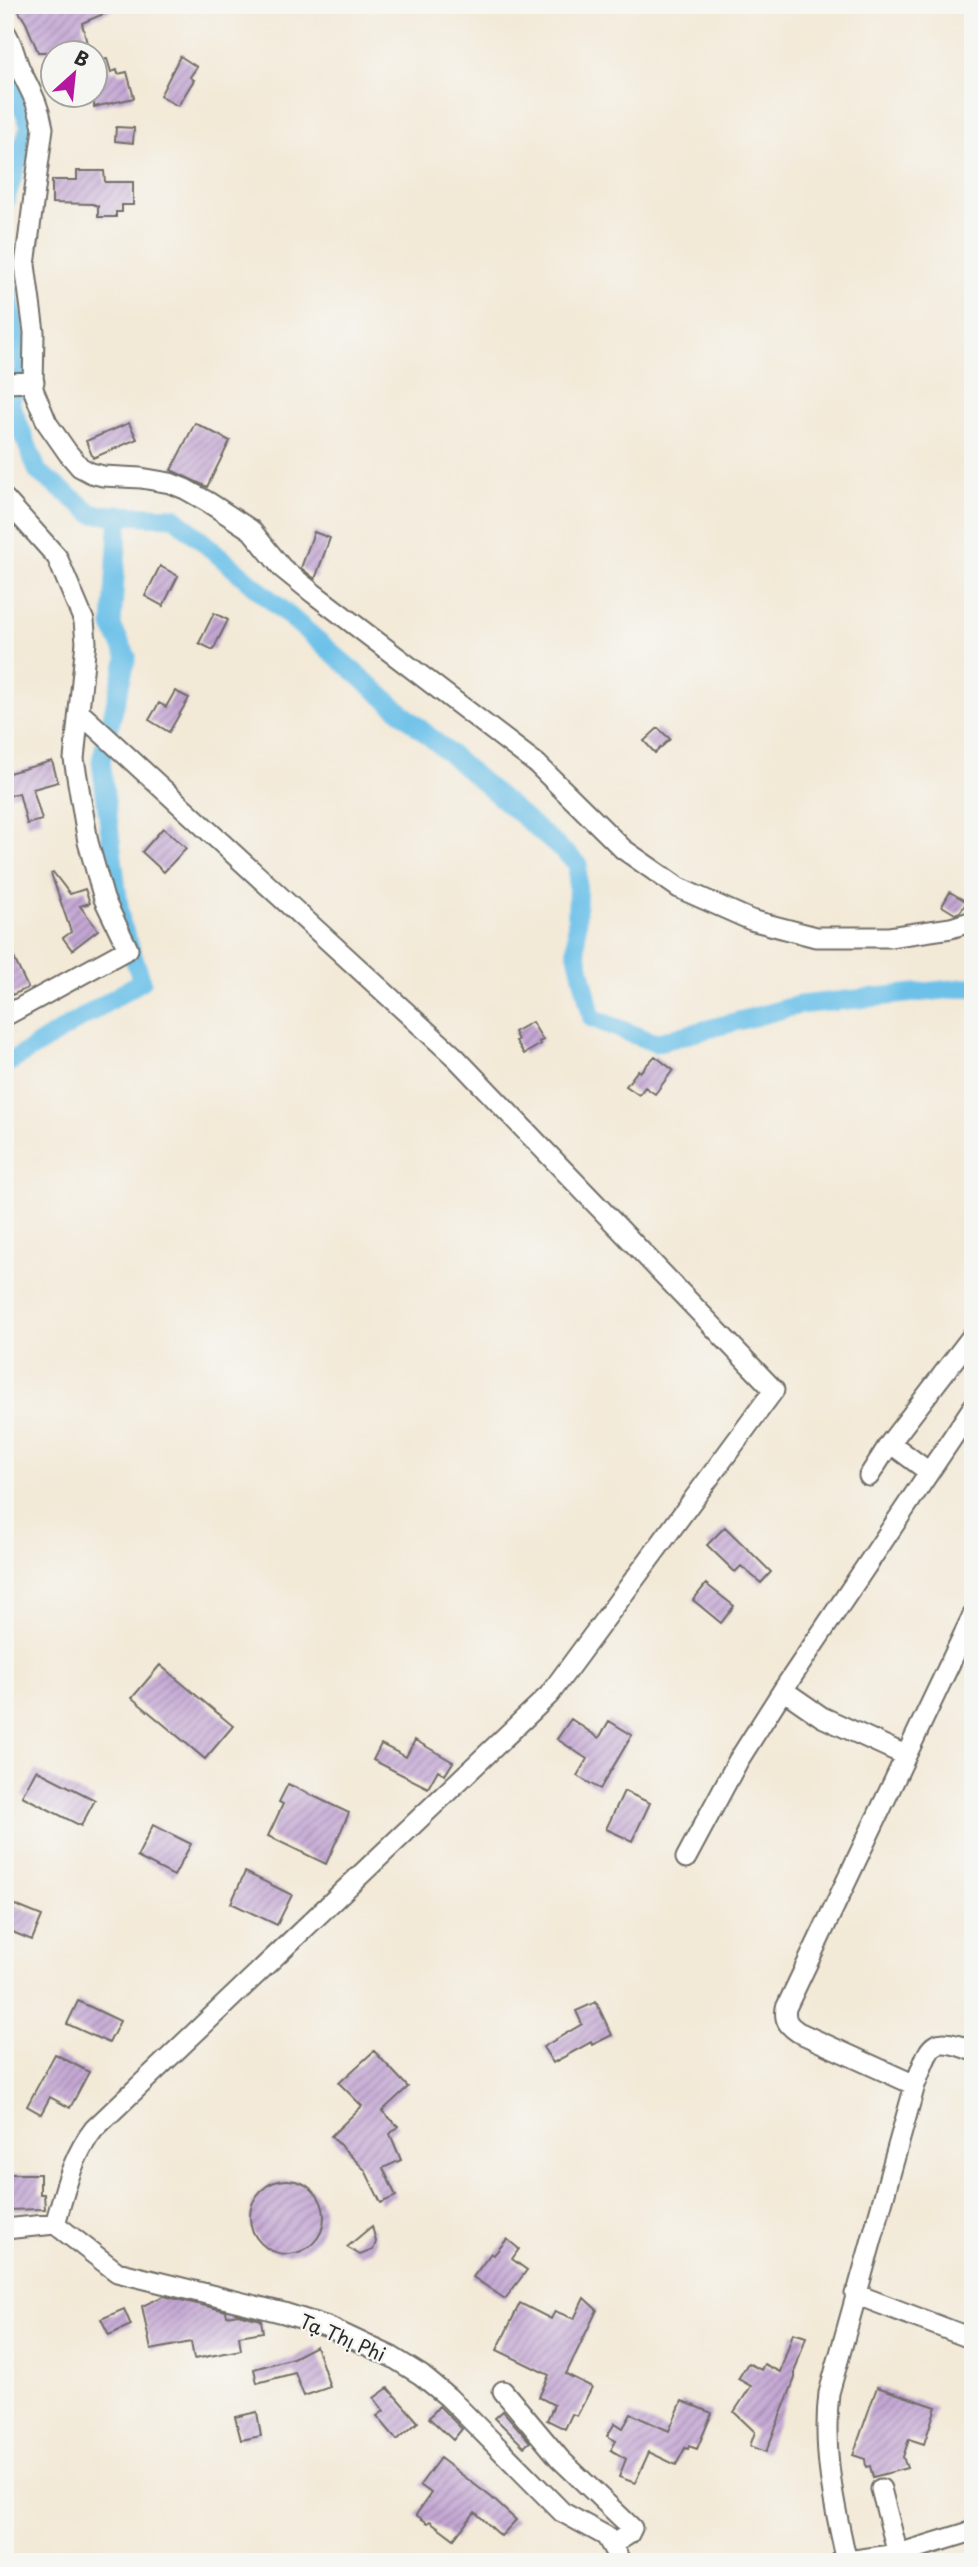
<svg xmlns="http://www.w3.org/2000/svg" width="978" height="2567" viewBox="0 0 978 2567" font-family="'Playpen Sans',sans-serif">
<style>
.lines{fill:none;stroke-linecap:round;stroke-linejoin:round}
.canal{stroke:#6dc1e9;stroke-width:19}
.building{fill:url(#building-hatch)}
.minor-casing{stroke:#716e67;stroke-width:23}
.minor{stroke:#fff;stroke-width:19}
.labels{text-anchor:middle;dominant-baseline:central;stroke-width:5;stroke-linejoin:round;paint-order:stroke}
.street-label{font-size:19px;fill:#2b2b2b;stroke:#f6f6f2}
</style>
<defs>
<pattern id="building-hatch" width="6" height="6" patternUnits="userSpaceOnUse" patternTransform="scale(1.75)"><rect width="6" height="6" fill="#c4a7d4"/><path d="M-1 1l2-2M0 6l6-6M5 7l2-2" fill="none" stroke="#9f88ac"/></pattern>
</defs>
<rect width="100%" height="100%" fill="#f6f6f2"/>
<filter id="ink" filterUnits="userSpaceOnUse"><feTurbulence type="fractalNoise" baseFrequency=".0143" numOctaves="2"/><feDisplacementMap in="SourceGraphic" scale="14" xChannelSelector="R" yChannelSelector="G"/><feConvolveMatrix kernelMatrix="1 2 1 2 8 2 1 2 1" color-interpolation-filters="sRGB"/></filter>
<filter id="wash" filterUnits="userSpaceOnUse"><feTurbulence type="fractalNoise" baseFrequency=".00686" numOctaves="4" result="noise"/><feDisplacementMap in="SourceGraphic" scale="28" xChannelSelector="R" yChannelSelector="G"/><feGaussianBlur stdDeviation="1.57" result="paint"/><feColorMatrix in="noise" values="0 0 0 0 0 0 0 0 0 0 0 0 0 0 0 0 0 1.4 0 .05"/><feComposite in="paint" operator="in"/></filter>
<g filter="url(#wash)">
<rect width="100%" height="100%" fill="#f3e9d7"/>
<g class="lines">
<path class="canal" d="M5,68L30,125L5,201
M5,277L24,369L10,402L38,472L93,514L174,517L578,864L576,950L592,1018L655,1043L799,1005L973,987
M5,1065L142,981L121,922L101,761L127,657L112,626L119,514"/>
</g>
<g id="blocks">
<path class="building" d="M15,5H124L82,23L89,52H38L26,23Z
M180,56L197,67L190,77L194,80L178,106L160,96Z
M107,59L111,72L117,70L118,74L127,72L134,98L94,107V62Z
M116,127L134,128L133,143L115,141Z
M77,171H104L105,182H133V205H122V212H116V217H98V206L93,204L52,203V180H77Z
M129,423L137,439L93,458L86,441Z
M195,423L230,441L207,487L171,470Z
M314,532L330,538L315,579L301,568Z
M160,566L178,576L163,606L145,596Z
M214,613L228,620L213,650L199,643Z
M175,691L189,698L169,732L149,720L159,703L166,707Z
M658,728L670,739L655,753L644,741Z
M52,761L58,782L33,789L42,820L27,824L19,793L5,797V774Z
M163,828L186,848L164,872L142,852Z
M53,872L70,894L85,889L90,903L80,906L98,930L72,950L63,938L71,932L51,873Z
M950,892L967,902L960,912L955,914L942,906Z
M5,939L28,988L12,995L5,980Z
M532,1022L543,1040L539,1042L541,1044L524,1054L516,1041L518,1040L514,1032Z
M655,1056L673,1070L655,1094L645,1087L639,1095L626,1086L638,1070L640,1072Z
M725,1527L771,1572L761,1583L741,1566L735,1572L707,1545Z
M706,1584L734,1606L721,1623L693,1600Z
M160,1665L233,1726L205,1759L132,1698Z
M571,1719L599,1738L609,1721L632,1735L600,1789L577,1776L587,1759L557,1739Z
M415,1740L453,1762L445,1775L438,1770L428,1788L373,1760L381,1744L406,1757Z
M36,1770L95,1800L81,1826L22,1796Z
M288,1784L349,1813L326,1864L268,1836L283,1804L279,1802Z
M624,1791L650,1803L632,1841L606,1829Z
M153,1825L191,1844L174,1876L137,1857Z
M245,1872L292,1895L277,1925L231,1903Z
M5,1901L42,1916L32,1940L5,1929Z
M78,2001L120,2021L109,2043L67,2024Z
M596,2002L612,2035L592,2045L591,2042L553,2063L543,2047L582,2024L576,2011Z
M374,2051L408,2087L382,2111L398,2126L390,2134L401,2160L383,2168L396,2196L381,2203L365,2170L331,2136L362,2106L339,2083Z
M55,2054L89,2072L70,2108L50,2097L41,2114L27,2106Z
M5,2174H40V2194H44L45,2209L5,2210Z
M250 2217a37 37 0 1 1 74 0a37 37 0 1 1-74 0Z
M372,2226L376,2242L373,2250L360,2255L347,2247Z
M507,2239L519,2249L512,2259L527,2270L505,2299L473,2277L491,2253L494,2255Z
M164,2296L226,2311L227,2316L238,2314L261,2320L263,2332L239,2336L241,2350L194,2359L191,2342L151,2350L142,2306Z
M584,2298L597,2310L566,2374L592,2387L577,2416L572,2414L565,2429L547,2420L554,2405L539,2397L549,2375L497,2350L520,2303L551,2319L555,2311L574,2319Z
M124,2309L131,2325L109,2335L101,2319Z
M793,2333L806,2337L795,2370V2378L766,2452L750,2446L755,2432L734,2412L751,2386L738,2379L748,2363L761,2370L764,2364L780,2372Z
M316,2346L330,2387L304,2396L295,2373L257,2383L254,2369L293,2358Z
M877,2387L936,2407L924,2444L909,2439L903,2457L907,2468L873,2477L870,2466L866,2467L865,2459L853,2455Z
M388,2388L418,2422L397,2440L377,2416L384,2411L374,2398Z
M682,2401L712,2413L697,2449L689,2446L688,2449L685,2448L676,2465L649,2452L635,2483L619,2477L626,2459L611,2450L616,2441L607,2436L615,2423L623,2428L631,2414L669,2431Z
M439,2406L462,2429L453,2440L429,2418Z
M503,2411L530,2442L524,2447L495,2418Z
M257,2412L261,2436L241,2440L235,2417Z
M440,2458L491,2497L516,2520L501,2536L475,2512L454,2539L430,2521L428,2523L416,2515L431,2493L420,2485Z"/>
</g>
</g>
<g filter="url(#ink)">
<use href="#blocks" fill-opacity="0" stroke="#716e67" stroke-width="2"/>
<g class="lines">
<defs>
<path id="minor" d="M5,32C13,43 14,56 20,69C30,90 39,104 43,128L25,265L34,332L33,389L47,423L68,453L80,467L91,473L103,476L141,478L170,483L185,489L208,502L251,530L282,568L313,593L537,764L623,849L679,888L751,920L816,937H889L951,928L973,921
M5,383L34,382
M5,499L57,557L84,621L86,642L74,759L88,842L104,899L128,949L5,1016
M890,1443L973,1335
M869,1476L890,1443L929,1472
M783,1690L822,1717L905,1755
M686,1858L738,1761L783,1690L973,1407
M915,2085C931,2046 928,2033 973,2051
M55,2224C65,2190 72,2157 94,2129L549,1695L774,1390L456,1058L79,712
M5,2229L55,2224L117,2272L284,2313L328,2327L392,2357L421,2375L448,2397L562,2512L606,2536L621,2562
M855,2294L973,2339
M503,2391L560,2459L632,2528L629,2534L613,2544
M881,2489L900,2562
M840,2562L898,2554L973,2531
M847,2562C834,2505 822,2451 829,2393L915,2085L798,2032C788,2025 784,2020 786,2008L973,1615"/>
</defs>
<use href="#minor" class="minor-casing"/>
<use href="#minor" class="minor"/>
</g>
</g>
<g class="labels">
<g class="street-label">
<text transform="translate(343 2337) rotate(23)">Tạ Thị Phi</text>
</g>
</g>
<rect width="978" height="2567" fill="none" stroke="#f6f6f2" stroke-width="28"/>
<g transform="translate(74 74) rotate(27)"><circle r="33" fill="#f6f6f2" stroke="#a5a5a2" stroke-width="2"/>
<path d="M0-5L12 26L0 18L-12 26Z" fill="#b5179e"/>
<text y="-10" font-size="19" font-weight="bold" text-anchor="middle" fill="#2b2b2b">B</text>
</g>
</svg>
